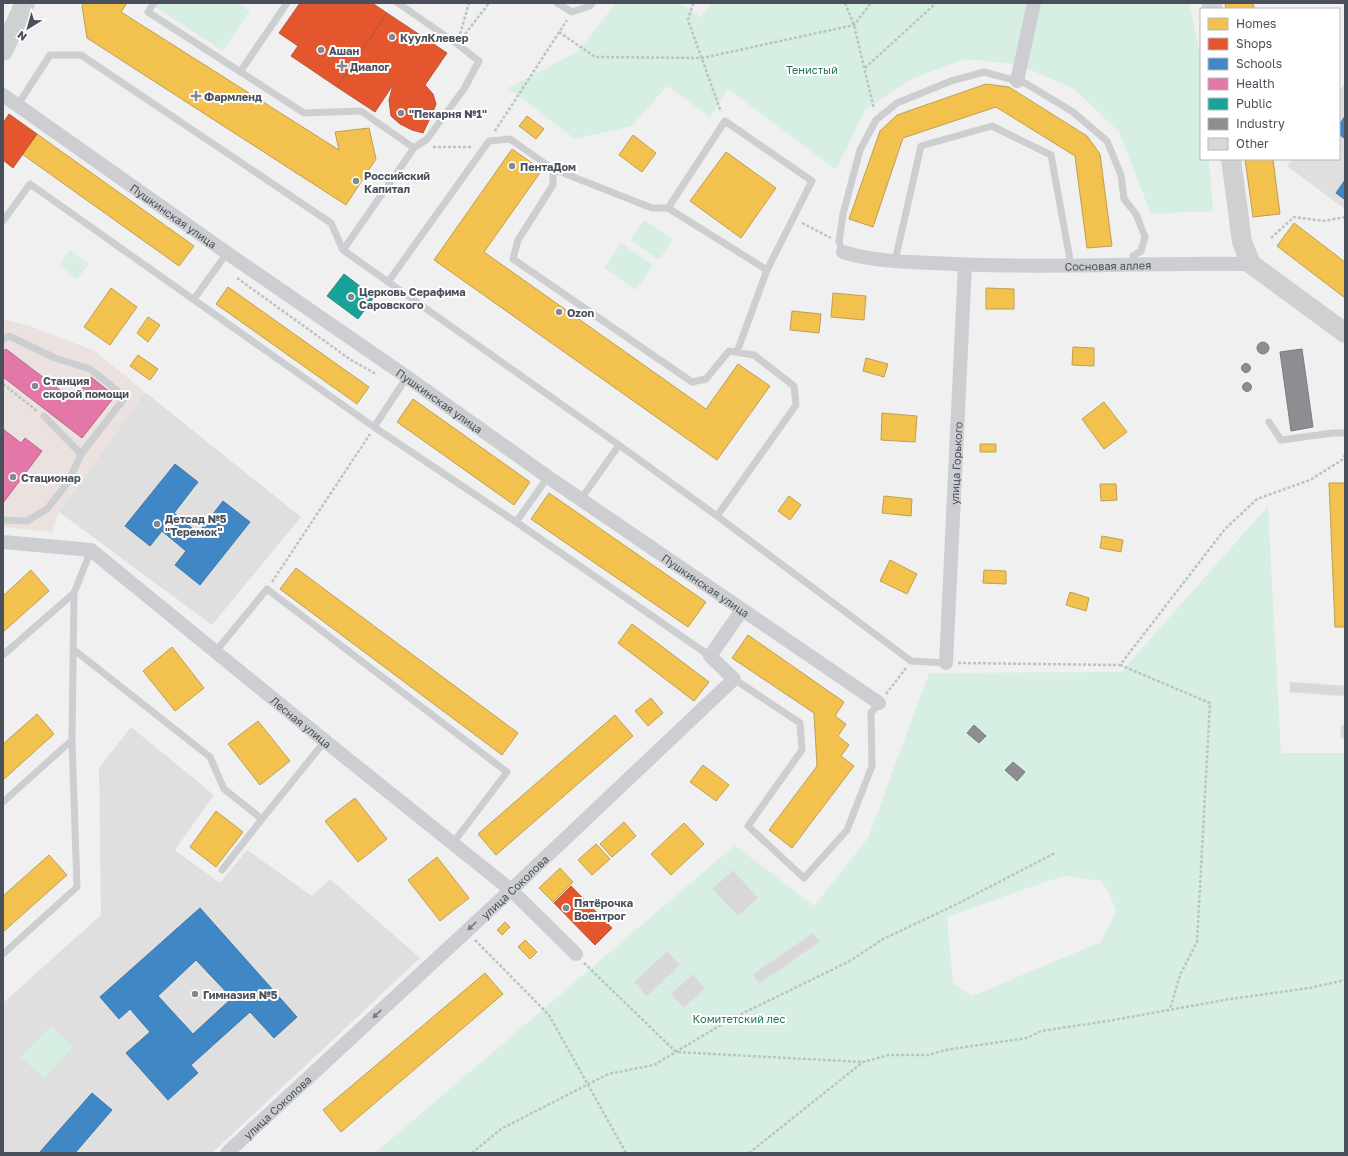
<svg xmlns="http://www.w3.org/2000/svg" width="1348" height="1156" viewBox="0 0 1348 1156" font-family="'Golos Text',sans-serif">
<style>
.education{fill:#dfdfe0}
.medical{fill:#ebe2e0}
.green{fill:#d7eee3;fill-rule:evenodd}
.homes{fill:#f2c14e;stroke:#bf9f52}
.shops{fill:#e4572e;stroke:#b6553c}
.schools{fill:#3f88c5;stroke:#4277a5;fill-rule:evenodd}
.health{fill:#e377a8;stroke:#b56b91}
.public{fill:#17a398;stroke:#268a86}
.industry{fill:#8d8d92;stroke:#797b82}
.building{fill:#d8d8db;stroke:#e2e2e3}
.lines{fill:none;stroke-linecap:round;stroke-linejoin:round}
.path{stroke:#bac5c3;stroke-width:2.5;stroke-dasharray:3 2;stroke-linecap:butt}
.lane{stroke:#ccced1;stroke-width:7}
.street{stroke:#ccced1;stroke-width:14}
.secondary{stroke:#ced0d2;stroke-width:20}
.oneway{fill:#777c84}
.poi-dot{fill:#84888f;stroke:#fff;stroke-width:1.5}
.labels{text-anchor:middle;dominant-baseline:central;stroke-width:4;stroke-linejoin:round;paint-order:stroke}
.poi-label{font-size:11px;font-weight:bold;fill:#49505b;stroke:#fff;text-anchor:start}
.park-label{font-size:11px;fill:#1f7757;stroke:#fff}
.street-label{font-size:11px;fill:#49505b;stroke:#fff}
</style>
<rect width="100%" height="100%" fill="#f1f0f0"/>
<path class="education" d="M1345,83V209L1287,166L1292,159H1339V91Z
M145,392L301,517L212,625L59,512Z
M131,727L214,795L175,850L220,883L247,850L312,896L330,879L420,958L212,1153H3V1003L101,915L99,768Z"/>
<path class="medical" d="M3,319L30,326L95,351L145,392L59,512L52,532L3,527Z"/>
<path class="green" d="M158,3H237L250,11L223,51L155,7Z
M616,3H679L700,17L712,3H1189L1200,52L1201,62V159H1209L1213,211L1151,214L1119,132L1074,89L1017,64L965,59L912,79L865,110L836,170L728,89L710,117L667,86L632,126L575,139L508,88L577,52Z
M644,220L673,239L659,260L630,240Z
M621,243L653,265L636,290L604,268Z
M70,250L89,264L77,279L59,265Z
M1268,506L1281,753H1345V1153H375L735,845L814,906L868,838L929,673L1121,672ZM1065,876L1101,881L1109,893L1116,911L1101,942L972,996L953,983L947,917L1042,883Z
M51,1026L73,1047L44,1078L21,1057Z"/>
<path class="homes" d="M84,3H127L121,12L339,150L335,132L369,128L376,159L346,205L87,38L82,6Z
M1225,3H1253L1254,9H1226Z
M986,84L1009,87L1087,136L1100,154L1112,246L1087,248L1075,156L996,107L903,138L873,227L849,219L880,131L897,115Z
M527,116L544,129L536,139L519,126Z
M37,134L194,246L179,266L22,154Z
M633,135L656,153L642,172L619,155Z
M512,149L542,170L484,252L706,409L738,364L770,386L717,460L434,260Z
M726,152L776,188L741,238L690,201Z
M1245,159H1273L1280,214L1253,217Z
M1294,223L1345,262V298L1277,246Z
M228,287L369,387L357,404L216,304Z
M111,288L137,307L110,345L84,327Z
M986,288L1014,289V309H986Z
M833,293L866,296L864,320L831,317Z
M792,311L821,314L819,333L790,330Z
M148,317L160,325L148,342L137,333Z
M1073,347L1094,348V366L1072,365Z
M138,355L158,369L150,380L130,366Z
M866,358L888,364L884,377L863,371Z
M413,399L530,482L514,505L397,422Z
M1104,402L1127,432L1104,449L1082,419Z
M882,413L917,416L915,442L881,440Z
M980,444H996V452H980Z
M1329,483H1345V627H1335Z
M1100,484H1116L1117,500L1101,501Z
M549,493L706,602L688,627L531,519Z
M789,496L801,505L790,520L778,511Z
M884,496L912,499L911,516L882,513Z
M1102,536L1123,540L1121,552L1100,548Z
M890,560L917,574L907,594L880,581Z
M296,568L518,733L502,755L280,589Z
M31,570L49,591L3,632V596Z
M984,570L1006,571V584L983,583Z
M1070,592L1089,598L1086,611L1066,605Z
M632,624L709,682L694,701L618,643Z
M748,635L844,702L835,716L846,724L838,736L849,745L841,756L854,766L792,848L769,830L817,766L814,713L732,658Z
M172,647L204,688L175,711L143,671Z
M651,698L663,713L648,726L635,711Z
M37,714L54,734L3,780V744Z
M615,715L633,736L496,855L478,834Z
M258,721L290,761L260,785L228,744Z
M703,765L729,785L716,801L690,782Z
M355,798L387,839L358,862L325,821Z
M216,811L243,832L216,867L190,847Z
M624,822L636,836L612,857L600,844Z
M684,823L704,844L671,875L651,854Z
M596,844L610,859L592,875L578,860Z
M49,855L67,875L3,932V896Z
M437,857L469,898L440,921L408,880Z
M560,868L573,882L553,902L539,888Z
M505,922L510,927L502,935L497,930Z
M525,940L537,952L530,959L518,947Z
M485,973L503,994L341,1132L323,1110Z"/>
<path class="shops" d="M300,3H372L387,13L337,87L291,56L298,46L279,33Z
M387,13L447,53L425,85L433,94L436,104L433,112L423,133L412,130L400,124L391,116L389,100L393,85L375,112L337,87Z
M9,114L37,134L13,168L3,160V123Z
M571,886L612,928L595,945L554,903Z"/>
<path class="schools" d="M1345,116V139L1339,134V125Z
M1345,180V197L1344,199L1336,193Z
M175,464L198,482L174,513L198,533L223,501L250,522L200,585L175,565L186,551L162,531L150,546L125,526Z
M200,908L297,1017L274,1038L250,1012L191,1065L198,1073L168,1100L126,1053L150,1032L130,1009L119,1019L100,997ZM196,960L232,998L193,1034L158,996Z
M92,1093L112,1110L75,1153H39Z"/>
<path class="health" d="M6,349L73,400L91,377L115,396L82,438L3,377V352Z
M3,429L21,443L25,438L42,451L3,503Z"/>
<path class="public" d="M344,274L374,297L358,319L327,296Z"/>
<path class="industry" d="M1257 348a6 6 0 1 1 12 0a6 6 0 1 1-12 0Z
M1302,349L1313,427L1291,431L1280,352Z
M1241.5 368a4.5 4.5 0 1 1 9 0a4.5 4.5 0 1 1-9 0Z
M1242.5 387a4.5 4.5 0 1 1 9 0a4.5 4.5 0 1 1-9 0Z
M974,725L986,736L979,743L967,733Z
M1013,762L1025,772L1017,781L1005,770Z"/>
<path class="building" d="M1290,682L1345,686V696L1290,692Z
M1341,725H1345V738H1341Z
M733,870L758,898L738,916L712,889Z
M813,933L820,942L759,984L753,974Z
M667,951L680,965L647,996L634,982Z
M693,974L705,988L684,1008L671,994Z"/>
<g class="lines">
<path class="path" d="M693,3L688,20L721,112
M845,3L854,25L874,109
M559,32L595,57L702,58L854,25L871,3
M460,34L469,3
M462,38L489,3
M865,68L936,3
M495,131L567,20
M433,147H472
M802,223L831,238
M1271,238L1294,217L1324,221L1345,217
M237,278L351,360L376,374
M3,384L37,411
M272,582L370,434
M958,663L1120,665L1225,529L1257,499L1310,480L1342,460L1345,455
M1120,665L1210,703L1197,942L1180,975L1170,1009
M886,694L906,668
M475,940L549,1015L626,1153
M584,963L676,1052L862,1062
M472,1153L501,1129L608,1074L654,1065L729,1020L850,961L883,939L951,907L1055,853
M749,1153L863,1062L889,1055H929L945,1050L1027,1038L1041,1031L1108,1021L1230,999L1310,988L1345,980"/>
<path class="lane" d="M398,3L457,44L479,61L464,89L427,139L414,148
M557,3L572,12L590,6L592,3
M240,72L287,3
M17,106L50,55H81L331,223L343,250L414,148L361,111L304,113L148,12L154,3
M553,169L652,208H668L725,121L812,181L767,270
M668,208L767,270L737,352
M3,221L30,184L374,427L516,522
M343,250L619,445L717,516L911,661L946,663
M843,252L839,242L843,214L860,150L876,120L897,103L951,81L984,72L1025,83L1073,112L1107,141L1121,175L1124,199L1136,214L1145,237L1141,251L1133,256L1135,264
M895,261L921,146L992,126L1051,155L1071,265
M388,282L489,141L510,139L553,169V185L518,240L513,259L692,382L706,379L729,351L754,355L794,386L796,405L717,516
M194,299L227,253
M3,339L9,336L55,358L90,369L119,392L123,400L81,454
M1269,422L1281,440L1333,433H1345
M374,427L407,377
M548,477L516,522L710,656
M581,499L619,445
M3,520L27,521L47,509L69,481L81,454L44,416
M73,649L210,757L224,789L262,819L325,741
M216,651L267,589L507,772L453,843
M3,655L74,593
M734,679L800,723L802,750L748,826L804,878L847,830L872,766L871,713L879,703
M3,802L72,740
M222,870L262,819
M3,954L77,887L72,740L74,593L91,550"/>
<g class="street">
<path d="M1017,81L1034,3"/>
<path id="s1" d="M3,95L227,253L407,377L548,477L879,703"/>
<path id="s2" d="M843,252C879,263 917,262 954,264C1053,269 1152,262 1251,264"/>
<path id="s3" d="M3,542L91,550L325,741L511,890L576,954"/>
<path id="s4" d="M946,663L965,265"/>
<path id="s5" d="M227,1153L511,890L734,679L710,656L742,610"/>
</g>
<path class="secondary" d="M1212,3V9
M3,51L25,3
M1231,159L1242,242L1251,264L1345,333"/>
</g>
<defs><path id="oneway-solid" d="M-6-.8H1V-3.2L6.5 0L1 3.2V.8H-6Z"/></defs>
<g class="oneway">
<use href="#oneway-solid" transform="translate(472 926) rotate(137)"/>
<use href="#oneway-solid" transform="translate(377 1014) rotate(137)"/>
</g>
<g class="poi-dot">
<circle cx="392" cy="37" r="4"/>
<circle cx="321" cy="50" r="4"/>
<path d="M340 60h4v4h4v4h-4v4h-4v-4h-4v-4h4z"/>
<path d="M194 90h4v4h4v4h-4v4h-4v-4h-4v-4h4z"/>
<circle cx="401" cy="113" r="4"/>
<circle cx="512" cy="166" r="4"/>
<circle cx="356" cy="181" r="4"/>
<circle cx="351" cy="297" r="4"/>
<circle cx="559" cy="312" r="4"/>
<circle cx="35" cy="386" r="4"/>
<circle cx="13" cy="477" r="4"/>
<circle cx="157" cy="524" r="4"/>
<circle cx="566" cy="908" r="4"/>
<circle cx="195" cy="994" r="4"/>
</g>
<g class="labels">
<g class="poi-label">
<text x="400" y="37">КуулКлевер</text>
<text x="329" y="50">Ашан</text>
<text x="350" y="66">Диалог</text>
<text x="204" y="96">Фармленд</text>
<text x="409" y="113">"Пекарня №1"</text>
<text x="520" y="166">ПентаДом</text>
<text x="364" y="175">Российский<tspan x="364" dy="13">Капитал</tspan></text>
<text x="359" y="291">Церковь Серафима<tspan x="359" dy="13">Саровского</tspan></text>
<text x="567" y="312">Ozon</text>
<text x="43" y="380">Станция<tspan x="43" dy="13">скорой помощи</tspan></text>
<text x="21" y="477">Стационар</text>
<text x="165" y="518">Детсад №5<tspan x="165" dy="13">"Теремок"</tspan></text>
<text x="574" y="902">Пятёрочка<tspan x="574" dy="13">Воентрог</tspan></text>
<text x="203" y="994">Гимназия №5</text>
</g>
<g class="park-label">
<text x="812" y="69">Тенистый</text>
<text x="739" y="1018">Комитетский лес</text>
</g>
<g class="street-label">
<text stroke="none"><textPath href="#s1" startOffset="209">Пушкинская улица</textPath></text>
<text stroke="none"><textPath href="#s2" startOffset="266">Сосновая аллея</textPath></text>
<text stroke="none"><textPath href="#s1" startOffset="533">Пушкинская улица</textPath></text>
<text stroke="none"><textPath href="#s4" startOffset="200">улица Горького</textPath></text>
<text stroke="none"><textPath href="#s1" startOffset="857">Пушкинская улица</textPath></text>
<text stroke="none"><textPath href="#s3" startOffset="360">Лесная улица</textPath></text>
<text stroke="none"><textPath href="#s5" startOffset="392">улица Соколова</textPath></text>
<text stroke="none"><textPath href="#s5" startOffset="68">улица Соколова</textPath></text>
</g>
</g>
<rect width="1348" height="1156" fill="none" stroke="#49505b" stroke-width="8"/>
<rect x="1200" y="8" width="140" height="152" fill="#ffffff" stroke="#b6b9bd"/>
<rect x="1208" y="18" width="20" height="12" fill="#f2c14e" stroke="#b6b9bd"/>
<text x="1236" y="28" font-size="12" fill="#49505b">Homes</text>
<rect x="1208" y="38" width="20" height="12" fill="#e4572e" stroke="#b6b9bd"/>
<text x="1236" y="48" font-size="12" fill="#49505b">Shops</text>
<rect x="1208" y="58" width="20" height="12" fill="#3f88c5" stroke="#b6b9bd"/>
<text x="1236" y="68" font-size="12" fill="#49505b">Schools</text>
<rect x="1208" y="78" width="20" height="12" fill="#e377a8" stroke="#b6b9bd"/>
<text x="1236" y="88" font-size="12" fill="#49505b">Health</text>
<rect x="1208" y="98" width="20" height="12" fill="#17a398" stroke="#b6b9bd"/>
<text x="1236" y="108" font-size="12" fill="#49505b">Public</text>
<rect x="1208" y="118" width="20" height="12" fill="#8d8d92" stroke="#b6b9bd"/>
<text x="1236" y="128" font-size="12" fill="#49505b">Industry</text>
<rect x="1208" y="138" width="20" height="12" fill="#d8d8db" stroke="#b6b9bd"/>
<text x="1236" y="148" font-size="12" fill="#49505b">Other</text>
<g transform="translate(28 28) rotate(217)" stroke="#ffffff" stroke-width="3" paint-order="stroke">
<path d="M0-3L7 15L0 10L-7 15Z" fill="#49505b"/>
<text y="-6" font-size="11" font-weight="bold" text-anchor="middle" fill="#49505b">N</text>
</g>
</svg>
